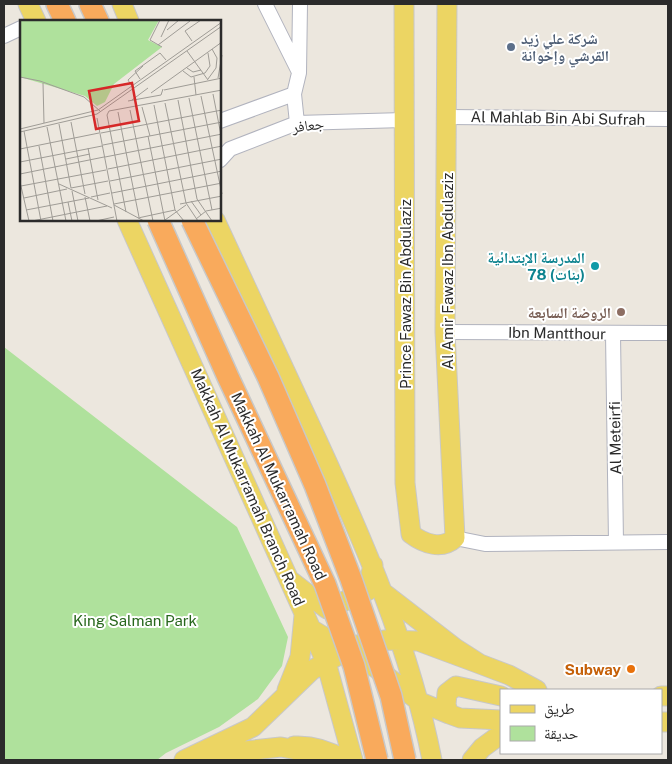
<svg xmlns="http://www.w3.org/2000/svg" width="672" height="764" viewBox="0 0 672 764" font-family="'Public Sans','Noto Naskh Arabic',sans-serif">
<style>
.green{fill:#afe19c}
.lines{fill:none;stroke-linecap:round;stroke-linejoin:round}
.minor-casing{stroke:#b1b3be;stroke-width:16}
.major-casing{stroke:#c8c8c8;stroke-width:21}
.highway-casing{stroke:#c8c8c8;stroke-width:24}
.minor{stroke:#fff;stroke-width:14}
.major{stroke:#ecd563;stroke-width:19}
.highway{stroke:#f9aa5c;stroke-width:21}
.highway-bridge-casing{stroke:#c8c8c8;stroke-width:24;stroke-linecap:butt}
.highway-bridge{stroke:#f9aa5c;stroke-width:21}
.service-dot{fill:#5c6f8a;stroke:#fff;stroke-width:2}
.culture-dot{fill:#0f9aa8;stroke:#fff;stroke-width:2}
.education-dot{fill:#8d6e63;stroke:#fff;stroke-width:2}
.food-dot{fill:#e8710a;stroke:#fff;stroke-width:2}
.labels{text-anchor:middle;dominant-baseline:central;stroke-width:4;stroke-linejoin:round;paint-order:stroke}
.service-label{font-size:15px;font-weight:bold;fill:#4e5e75;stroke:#fff;text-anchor:start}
.street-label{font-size:15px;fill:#2b2b2b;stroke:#fff}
.culture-label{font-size:15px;font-weight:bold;fill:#0d838f;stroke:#fff;text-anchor:end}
.education-label{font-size:15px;font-weight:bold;fill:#785e54;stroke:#fff;text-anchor:end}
.park-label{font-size:15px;fill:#28671d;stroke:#fff}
.food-label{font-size:15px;font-weight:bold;fill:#c56008;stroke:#fff;text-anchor:end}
.inset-road{fill:none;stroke:#9f9c96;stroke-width:1}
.view{fill:#d62828;fill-opacity:0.15;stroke:#d62828;stroke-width:2.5}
.inset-edge{fill:none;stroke:#2b2b2b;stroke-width:2.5}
</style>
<rect width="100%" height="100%" fill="#ece7de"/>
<path class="green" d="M4,347L237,527L288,637L282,666L258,699L219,727L166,753L157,760H4Z"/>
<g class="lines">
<defs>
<path id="minor" d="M265,4L298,70
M4,36L21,28
M447,117L668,119
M220,121L294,94
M297,123L294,94L299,73L300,4
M220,160L230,149L297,123L404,120
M445,332L668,333
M613,334L616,543
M455,538L485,544L668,542"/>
<path id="major" d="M28,4L36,21
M122,4L129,21
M404,4L405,483L411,534C424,544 442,550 455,538L445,332L447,4
M127,220L326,662L353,760
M215,220C249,293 283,367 317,440C365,544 410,648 432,760
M291,581L327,609L367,591L373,565
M385,594L455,648L480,664L509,675L537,690
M311,629L376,668L420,702L449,714
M287,690L300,657L304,615
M501,696L456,686L447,693L446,705L449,714L460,718L501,720
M661,696H668
M661,722H668
M294,746C312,745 330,751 345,760
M207,755L281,747L302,751L310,760
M184,760L253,727L312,670L357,645L384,640L418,641L480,664
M472,760L482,748L501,734"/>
<path id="highway" d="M57,4L65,21
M90,4L98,21"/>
</defs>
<use href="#minor" class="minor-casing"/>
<use href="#major" class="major-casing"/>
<use href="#highway" class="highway-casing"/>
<use href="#minor" class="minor"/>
<use href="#major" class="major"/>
<use href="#highway" class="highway"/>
<defs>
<path id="highway-bridge" d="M158,220L228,377L325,584L354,666L377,760
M192,220L268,377L315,485L351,579L391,696L405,760"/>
</defs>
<use href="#highway-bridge" class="highway-bridge-casing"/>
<use href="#highway-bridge" class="highway-bridge"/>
</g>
<circle class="service-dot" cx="511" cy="47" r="5"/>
<circle class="culture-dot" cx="595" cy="266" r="5"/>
<circle class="education-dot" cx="621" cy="312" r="5"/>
<circle class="food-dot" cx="631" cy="669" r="5"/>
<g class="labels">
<g class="service-label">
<text x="521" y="38">شركة علي زيد<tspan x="521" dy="17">القرشي وإخوانة</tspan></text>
</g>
<g class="street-label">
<text transform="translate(558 118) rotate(1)">Al Mahlab Bin Abi Sufrah</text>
<text transform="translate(308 125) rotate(-7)">جعافر</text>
<text transform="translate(447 271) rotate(-90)">Al Amir Fawaz Ibn Abdulaziz</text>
<text transform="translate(405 294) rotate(-90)">Prince Fawaz Bin Abdulaziz</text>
<text transform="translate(557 333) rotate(1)">Ibn Mantthour</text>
<text transform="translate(615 438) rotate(-91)">Al Meteirfi</text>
<text transform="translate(279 486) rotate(65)">Makkah Al Mukarramah Road</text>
<text transform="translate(248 487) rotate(66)">Makkah Al Mukarramah Branch Road</text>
</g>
<g class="culture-label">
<text x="585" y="257">المدرسة الإبتدائية<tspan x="585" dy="17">78 (بنات)</tspan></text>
</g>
<g class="education-label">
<text x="611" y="312">الروضة السابعة</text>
</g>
<g class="park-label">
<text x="135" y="620">King Salman Park</text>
</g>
<g class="food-label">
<text x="621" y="669">Subway</text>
</g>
</g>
<g transform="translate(20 20)">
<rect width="201" height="201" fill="#ece7de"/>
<path d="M0,0H139L128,20L142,27L94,64L85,82L77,86L65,76L0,57Z" fill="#afe19c"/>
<path class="inset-road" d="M140,0L130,20L142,27M147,10L159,0M141,17L149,0M172,21L165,11L181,0M138,25L170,1M167,31L188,60M167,48L173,52L181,50M163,51L171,57L185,53L190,46L188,33M0,57L20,61L64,77L80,91M174,57L176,75M198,58L202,35M120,59L115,51L140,33L146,40M188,59L196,48L197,38L192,29M23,63L24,103M111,65L108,60L123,46M144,70L202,58M131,73L202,22M193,74L201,115M181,76L202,174M169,78L192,190M112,80L128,68M158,80L177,179L192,201M108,81L141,75L143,69M145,83L166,183L178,201M134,85L155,190L164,201M122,87L130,116M110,90L133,201M98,92L119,197M87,95L106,192M87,95L89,91L202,70M77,98L97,201M51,102L65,174M39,104L51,168L88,161M27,107L46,201M0,109L78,90L202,2M4,111L21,201M0,112L77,94L202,6M81,113L202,90M128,116L145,201M83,125L202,102M19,126L33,201M68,128L78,180M0,129L79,113M85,137L202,114M46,139L70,134M0,142L82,126M88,149L202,126M0,154L84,137M90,161L202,139M0,162L9,201M39,164L92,188M1,166L86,150M52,171L58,201M92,173L202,151M65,177L70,201M71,177L90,173M4,178L47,169M171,181L181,195M48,182L52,201M94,184L202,163M160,184L202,176M94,185L124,201M6,190L69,178M118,198L155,190M176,199L186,191L202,188M145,200L166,185M12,201L87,186M76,201L94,197"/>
<path class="view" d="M112,63L119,101L76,109L69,71Z"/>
<rect width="201" height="201" class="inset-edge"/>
</g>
<rect width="672" height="764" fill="none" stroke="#2b2b2b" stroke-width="10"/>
<rect x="500" y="689" width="162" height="65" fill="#ffffff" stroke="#aaaaaa"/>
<rect x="510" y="705" width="25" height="8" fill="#ecd563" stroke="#aaaaaa"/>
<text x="544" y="714" font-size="15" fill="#2b2b2b">طريق</text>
<rect x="510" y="726" width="25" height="15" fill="#afe19c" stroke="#aaaaaa"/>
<text x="544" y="739" font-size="15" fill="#2b2b2b">حديقة</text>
</svg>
